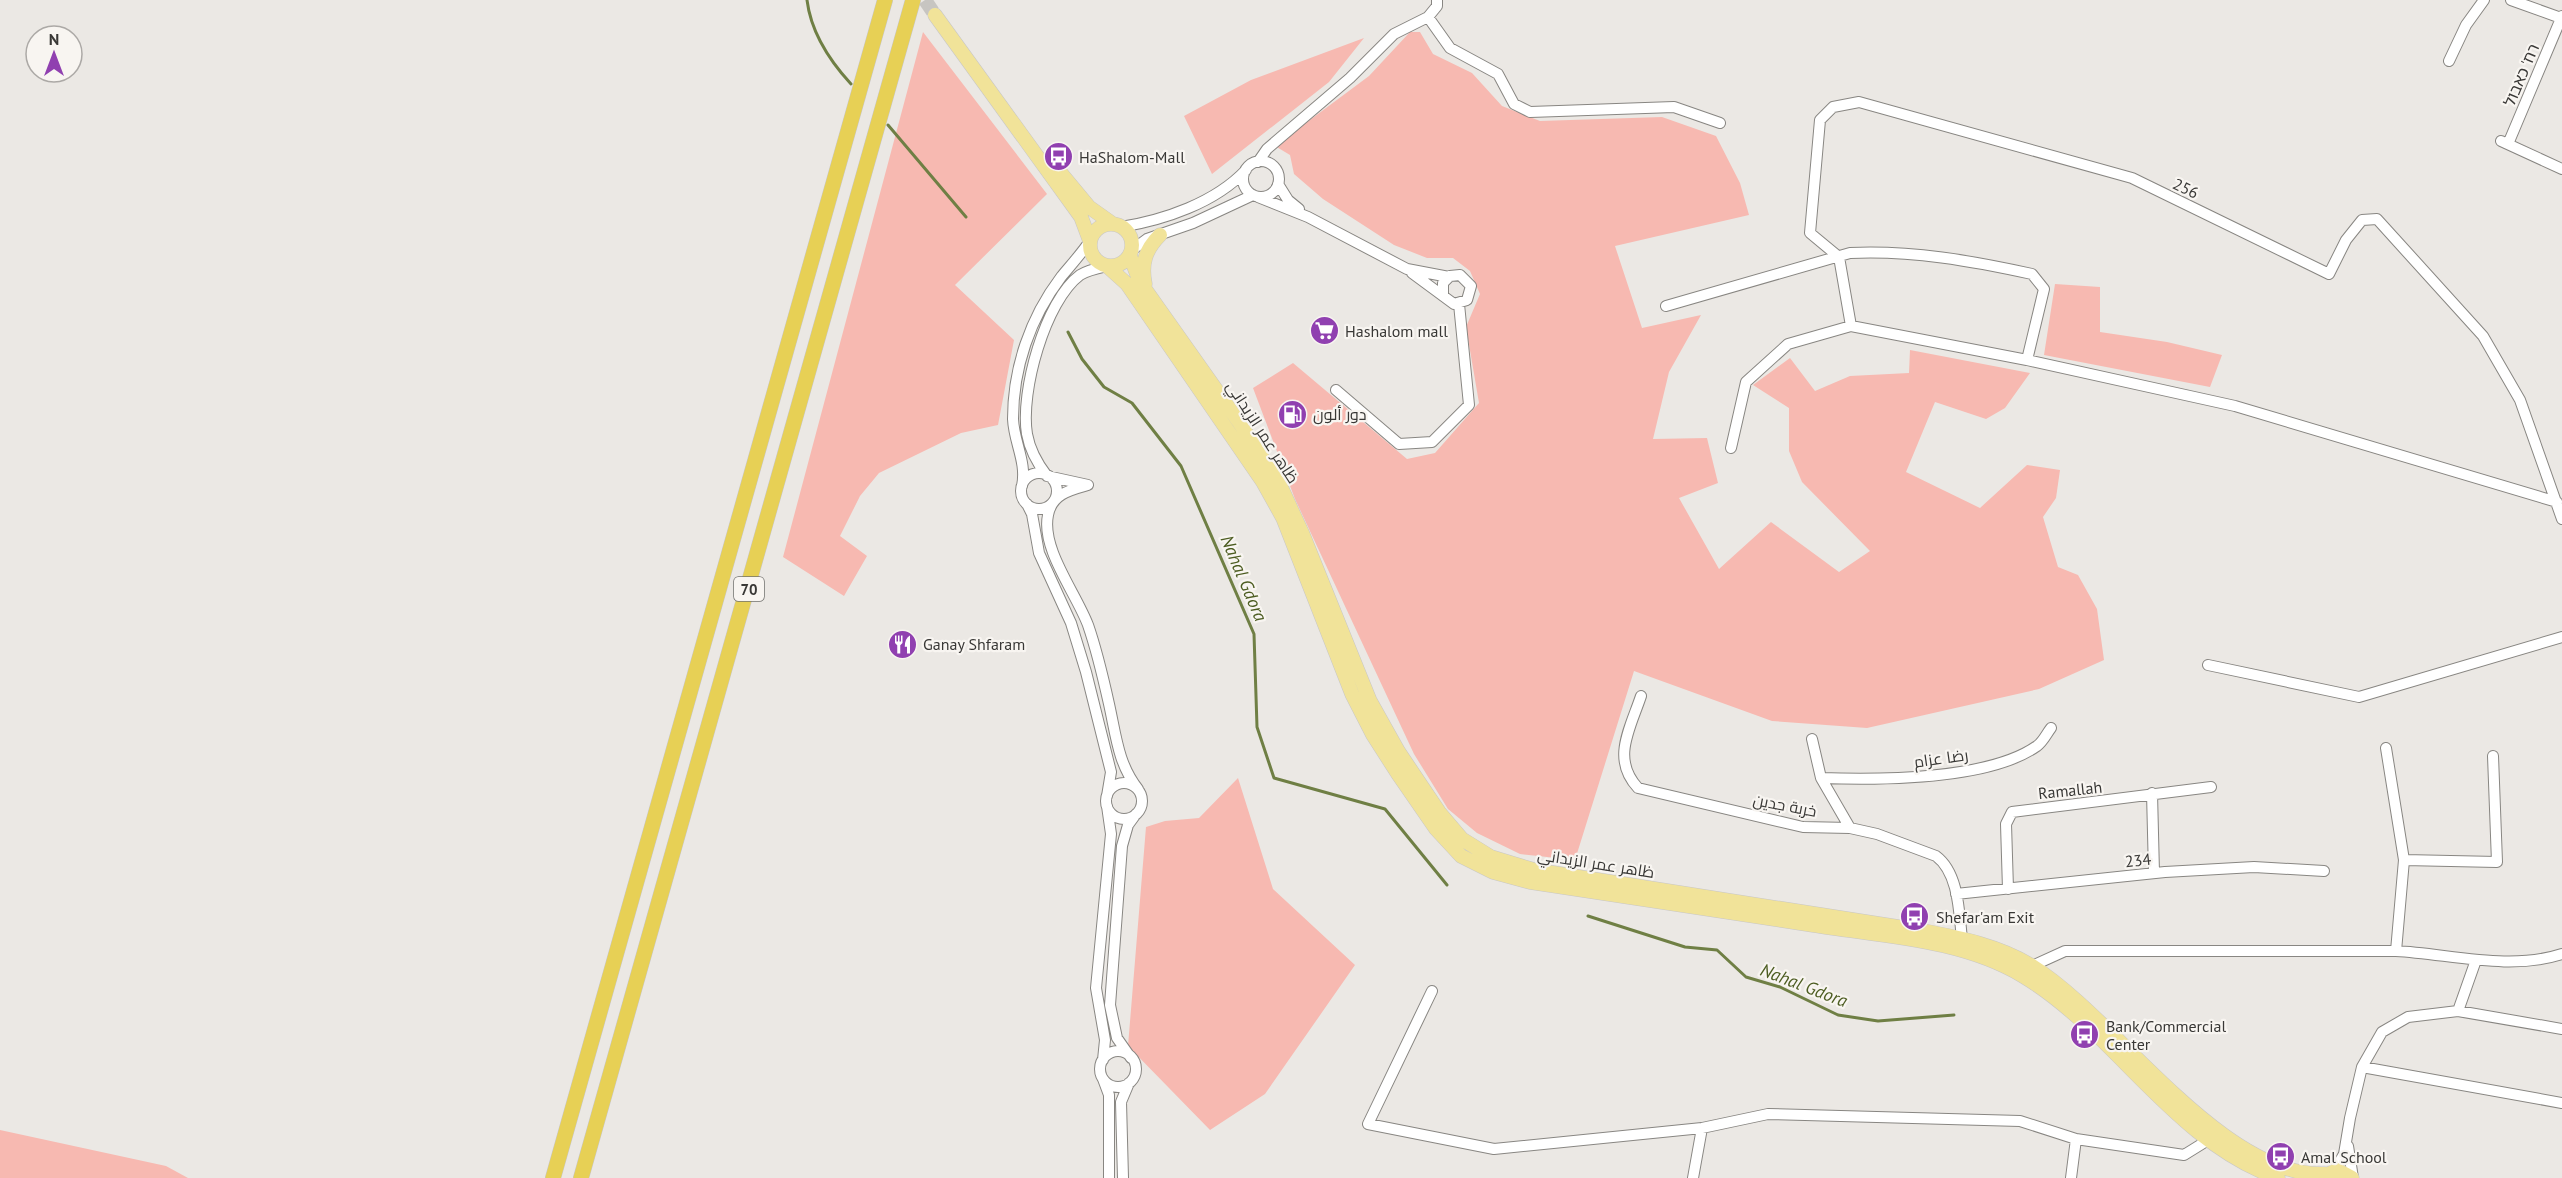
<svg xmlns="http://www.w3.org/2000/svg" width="2562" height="1178" viewBox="0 0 2562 1178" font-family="'PT Sans',Cairo,'Noto Sans Hebrew',sans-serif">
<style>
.green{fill:#f7b9b1}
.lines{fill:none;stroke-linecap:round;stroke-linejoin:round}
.stream{stroke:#6f7f44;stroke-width:3}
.major-tunnel{stroke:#c7c5c1;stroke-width:14;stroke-dasharray:14 7;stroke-linecap:butt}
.minor-casing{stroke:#888682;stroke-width:12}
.major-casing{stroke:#c8c7c7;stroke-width:15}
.highway-casing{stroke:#c8c7c7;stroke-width:16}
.minor{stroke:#fff;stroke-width:10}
.major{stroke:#f1e399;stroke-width:14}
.highway{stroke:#e7d055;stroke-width:15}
.labels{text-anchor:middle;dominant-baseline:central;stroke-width:4.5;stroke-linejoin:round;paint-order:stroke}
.shield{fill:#f8f5f1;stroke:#72716e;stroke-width:1.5}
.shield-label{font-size:15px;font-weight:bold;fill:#393836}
.street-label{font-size:16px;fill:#393836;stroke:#f8f5f1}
.poi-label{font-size:16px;fill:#393836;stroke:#f8f5f1;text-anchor:start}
.water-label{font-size:18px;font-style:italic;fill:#4d5d22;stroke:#f8f5f1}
</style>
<rect width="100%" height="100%" fill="#ebe8e4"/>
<path class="green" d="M923,32L1047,194L955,285L1014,340L998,425L961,433L879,473L860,496L840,536L867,556L844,596L783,557Z
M1410,32H1420L1433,54L1472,73L1502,106L1540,121L1662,117L1716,136L1740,183L1749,215L1615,246L1642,328L1701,315L1669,372L1653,439L1707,438L1718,483L1679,498L1719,569L1771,522L1839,572L1870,551L1802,482L1789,451V408L1753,385L1790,358L1815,391L1850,376L1909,373L1910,350L2030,373L2005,408L1986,419L1935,402L1906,472L1980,508L2027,465L2060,470L2056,498L2043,517L2058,567L2078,575L2097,609L2104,660L2039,689L1867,728L1772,721L1634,671L1575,860L1520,854L1477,833L1448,809L1414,754L1295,499L1253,388L1293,363L1407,459L1435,453L1479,403L1466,327L1480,294L1470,271L1453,258H1427L1394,245L1323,199L1294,174L1290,155L1275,146L1369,76Z
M1364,38L1329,82L1212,174L1184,116L1251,80Z
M2055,284L2100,287V332L2167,342L2222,355L2210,387L2044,355Z
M1238,778L1273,889L1355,965L1265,1094L1210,1130L1128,1046L1146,827L1165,821L1199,818Z
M0,1130L166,1166L188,1178H0Z"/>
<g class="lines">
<path class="stream" d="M807,0C811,33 829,60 851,84
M888,125L966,217
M1068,332L1082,359L1104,387L1132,403L1181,466L1254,634L1257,727L1274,778L1385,809L1447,885
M1588,916L1685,947L1717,950L1746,977L1780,987L1838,1015L1878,1021L1954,1015"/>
<path class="major-tunnel" d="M925,0L935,15"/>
<defs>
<path id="minor" d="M2511,0L2561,18
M1428,17L1450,48L1498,74L1514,104L1530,112L1674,107L1720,123
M2449,61L2466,25L2484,0
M2501,141L2562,169
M2508,144L2562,16
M1243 179a18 18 0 1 1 36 0a18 18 0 1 1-36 0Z
M1258,162L1267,149L1350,78L1394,34L1428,17L1437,6V0
M1278,184L1288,200L1299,209
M1258,197L1308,217L1407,269L1449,277
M1121,227C1164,220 1215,203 1246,170
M1132,250L1147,239L1193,223L1253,195
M1107,266C1098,268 1088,270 1080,275C1045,301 1020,392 1027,434C1030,451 1037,463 1047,476L1088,485C1070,490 1052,494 1048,515C1041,549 1076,593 1088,625C1097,651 1103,677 1109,704C1116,735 1118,764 1138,789
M1412,273L1454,304L1467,300L1471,286L1460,275L1450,276L1443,283V296
M1666,306L1850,253C1911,250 1973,261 2032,274L2044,289L2027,360
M1851,326L1839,257L1810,233L1820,120L1833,107L1859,102L2132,178L2329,274L2346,240L2362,220L2377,219L2483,336L2520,400L2562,519
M1336,390L1399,444L1432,442L1469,405L1459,304
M1731,448L1746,382L1788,344L1851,326L2027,360L2235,406L2557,502
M1021 491a18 18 0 1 1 36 0a18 18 0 1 1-36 0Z
M1022,486C1027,462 1014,443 1013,419C1013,368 1030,318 1061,277C1071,265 1081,254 1090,241
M1027,504L1032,514L1039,553L1071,623L1086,672L1111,772L1107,796
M2208,665L2359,697L2562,637
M1641,696C1630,729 1611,759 1638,788L1803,827L1850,828L1877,834L1936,856C1959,873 1959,913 1962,939
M1812,739L1821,778L1850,828
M2386,748L2404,860L2396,951
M1821,778C1879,780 1989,780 2037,746C2043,742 2047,733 2051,728
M1106 801a18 18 0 1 1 36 0a18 18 0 1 1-36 0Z
M2152,793L2154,873
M2404,860L2497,862L2493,756
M2008,889L2006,824L2012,812L2211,787
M1956,894L2165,872L2254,867L2324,871
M2032,966L2065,951H2396C2450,954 2510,971 2562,954
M1432,991L1368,1124L1494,1149L1702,1128L1768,1114L2020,1121L2076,1139
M2458,1011L2476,960
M1100 1069a18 18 0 1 1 36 0a18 18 0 1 1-36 0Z
M1131,1058L1117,1038L1110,1005L1122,846L1128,825L1136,814
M1103,1060L1105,1040L1096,988L1111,834L1107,806
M2362,1067L2562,1103
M1103,1079L1109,1095V1178
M2348,1146L2353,1178
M2334,1171L2344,1154L2350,1118L2362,1067L2382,1032L2408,1017L2458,1011L2562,1029
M1123,1178L1121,1102L1129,1083
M1693,1178L1702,1128
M2071,1178L2076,1139L2184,1155L2213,1137"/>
<path id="major" d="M935,15L1081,217L1090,241
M1050,160L1089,207L1113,224
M1090 245a21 21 0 1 1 42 0a21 21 0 1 1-42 0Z
M1130,256L1140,282L1239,422L1280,485L1303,535L1370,701L1398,751L1439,812L1462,839L1491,857L1534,870L1924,931C1961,938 2000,946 2032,966C2117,1019 2221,1178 2325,1174
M1107,266L1127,284L1263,482L1283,518L1352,694L1373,735L1398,774L1436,829L1461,856L1493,872L1530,882C1624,896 1718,911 1813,925C1881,936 1962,939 2023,976C2116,1032 2173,1141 2278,1178
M1145,284C1141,264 1145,250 1160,235
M2321,1178L2337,1170L2352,1178"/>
<path id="highway" d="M553,1178L885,0
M581,1178L913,0"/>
</defs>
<use href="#minor" class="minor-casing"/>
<use href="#major" class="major-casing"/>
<use href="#highway" class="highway-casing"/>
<use href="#minor" class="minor"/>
<use href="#major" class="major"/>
<use href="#highway" class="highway"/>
</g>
<defs>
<symbol id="bus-disc" viewBox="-11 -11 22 22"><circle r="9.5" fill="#9040b0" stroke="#f8f5f1"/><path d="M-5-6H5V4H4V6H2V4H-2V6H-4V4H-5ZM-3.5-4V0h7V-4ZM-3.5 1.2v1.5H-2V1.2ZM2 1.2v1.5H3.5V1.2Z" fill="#fff"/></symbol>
<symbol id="supermarket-disc" viewBox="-11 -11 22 22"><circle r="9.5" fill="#9040b0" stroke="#f8f5f1"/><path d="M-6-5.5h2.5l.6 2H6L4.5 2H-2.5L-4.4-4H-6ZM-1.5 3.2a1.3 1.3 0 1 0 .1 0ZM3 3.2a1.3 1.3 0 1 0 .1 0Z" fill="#fff"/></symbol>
<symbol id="fuel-disc" viewBox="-11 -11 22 22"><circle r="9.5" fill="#9040b0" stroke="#f8f5f1"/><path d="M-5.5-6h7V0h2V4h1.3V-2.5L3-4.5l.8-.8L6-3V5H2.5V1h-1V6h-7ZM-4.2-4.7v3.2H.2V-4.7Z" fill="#fff"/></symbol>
<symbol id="restaurant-disc" viewBox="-11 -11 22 22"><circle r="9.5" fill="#9040b0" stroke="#f8f5f1"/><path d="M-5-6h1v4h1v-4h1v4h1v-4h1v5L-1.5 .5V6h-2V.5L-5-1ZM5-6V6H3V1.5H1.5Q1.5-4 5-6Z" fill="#fff"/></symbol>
</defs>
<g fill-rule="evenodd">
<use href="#bus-disc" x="1042" y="140" width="33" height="33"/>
<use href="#supermarket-disc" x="1308" y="314" width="33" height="33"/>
<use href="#fuel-disc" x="1276" y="398" width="33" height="33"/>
<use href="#restaurant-disc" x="886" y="628" width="33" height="33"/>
<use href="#bus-disc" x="1898" y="900" width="33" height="33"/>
<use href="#bus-disc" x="2068" y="1018" width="33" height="33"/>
<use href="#bus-disc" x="2264" y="1140" width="33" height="33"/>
</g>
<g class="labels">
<rect class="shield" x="734" y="577" width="30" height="24" rx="4.5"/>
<g class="shield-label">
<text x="749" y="589">70</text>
</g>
<g class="street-label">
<text transform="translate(2521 75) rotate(-67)">רח' כאבול</text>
<text transform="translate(2186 188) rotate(26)">256</text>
<text transform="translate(1263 432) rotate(57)">ظاهر عمر الزيداني</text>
<text transform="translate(1941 758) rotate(-8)">رضا عزام</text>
<text transform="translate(2070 790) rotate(-6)">Ramallah</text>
<text transform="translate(1785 805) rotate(11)">خربة جدين</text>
<text transform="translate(2138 860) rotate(-6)">234</text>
<text transform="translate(1596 863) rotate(9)">ظاهر عمر الزيداني</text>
</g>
<g class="poi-label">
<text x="1079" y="157">HaShalom-Mall</text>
<text x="1345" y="331">Hashalom mall</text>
<text x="1313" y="414">دور ألون</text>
<text x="923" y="644">Ganay Shfaram</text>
<text x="1936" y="917">Shefar'am Exit</text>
<text x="2106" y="1026">Bank/Commercial<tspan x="2106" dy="18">Center</tspan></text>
<text x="2301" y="1157">Amal School</text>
</g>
<g class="water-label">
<text transform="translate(1244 578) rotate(67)">Nahal Gdora</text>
<text transform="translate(1804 985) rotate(21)">Nahal Gdora</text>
</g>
</g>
<g transform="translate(54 54)"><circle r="28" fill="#f8f5f1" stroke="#aca9a6" stroke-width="1.5"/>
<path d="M0-4.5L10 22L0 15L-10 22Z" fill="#9040b0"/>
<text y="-9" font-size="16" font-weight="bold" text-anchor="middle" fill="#393836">N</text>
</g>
</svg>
